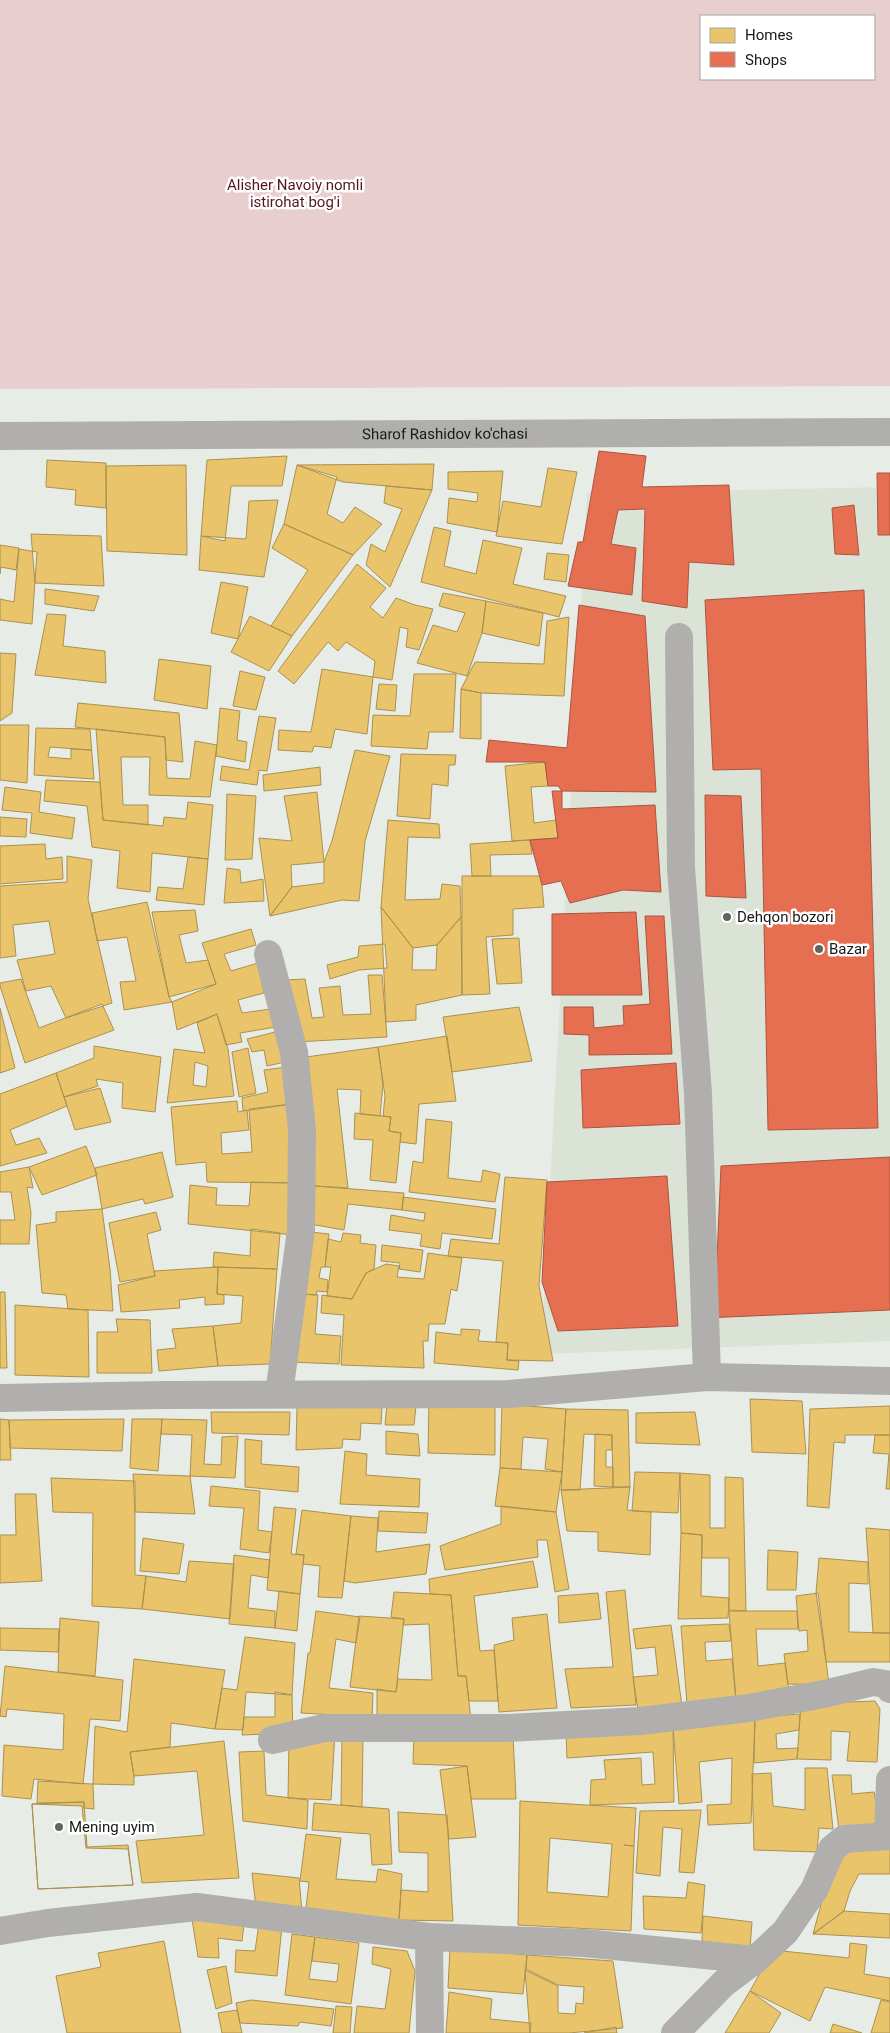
<svg xmlns="http://www.w3.org/2000/svg" width="890" height="2033" viewBox="0 0 890 2033" font-family="Roboto,sans-serif">
<style>
.built{fill:#dbe3d7}
.green{fill:#e9cecf;fill-rule:evenodd}
.homes{fill:#e9c46a;stroke:#aa9151;fill-rule:evenodd}
.shops{fill:#e76f51;stroke:#a95640}
.lines{fill:none;stroke-linecap:round;stroke-linejoin:round}
.minor{stroke:#b0afae;stroke-width:28}
.poi-dot{fill:#61645f;stroke:#fff;stroke-width:2}
.labels{text-anchor:middle;dominant-baseline:central;stroke-width:5;stroke-linejoin:round;paint-order:stroke}
.park-label{font-size:15px;fill:#541624;stroke:#fff}
.street-label{font-size:15px;fill:#181a17;stroke:#fff}
.poi-label{font-size:15px;fill:#181a17;stroke:#fff;text-anchor:start}
</style>
<rect width="100%" height="100%" fill="#e8ece6"/>
<path class="built" d="M890,487V1341L541,1354L587,493Z"/>
<path class="green" d="M0,0H890V386L0,389ZM701,16H874V79H701Z"/>
<path class="homes" d="M287,456L282,486H231L225,541L201,536L207,460Z
M47,460L106,463V508L75,505L76,490L46,487Z
M434,464L432,490L343,482L297,465Z
M186,465L187,555L107,551L106,466Z
M297,465L337,477L327,514L343,523L355,507L382,524L353,555L284,524Z
M548,468L577,472L562,544L496,536L503,501L541,507Z
M503,471L497,532L447,523L449,498L477,502L478,493L448,489V472Z
M386,486L432,490L390,587L366,565L371,544L385,552L402,509L384,503Z
M278,500L264,577L199,570L201,536L246,539L249,501Z
M284,524L353,555L292,636L271,626L308,570L272,548Z
M434,527L451,531L444,566L476,574L483,540L522,548L513,584L566,596L559,617L421,582Z
M31,534L101,536L104,586L35,583Z
M0,545L19,548L16,570L1,567L0,574Z
M19,549L37,552L32,624L0,620V599L14,602Z
M547,553L569,555L566,582L544,579Z
M357,564L386,588L370,607L383,618L396,598L415,605L433,609L419,650L406,647L408,629L400,627L392,680L373,677L375,661L346,642L338,651L328,642L294,684L278,671Z
M221,582L248,587L238,639L211,633Z
M45,589L99,596L94,611L45,604Z
M443,593L486,601L482,633L467,676L417,663L433,625L457,632L465,613L439,606Z
M486,601L543,613L539,646L482,633Z
M47,614L66,615L63,646L105,651L106,683L35,675Z
M250,616L292,636L269,671L231,652Z
M569,617L564,696L481,693L461,689L475,662L544,664L547,621Z
M0,653L16,654L12,713L0,721Z
M159,659L211,666L207,709L154,700Z
M322,669L373,677L367,734L335,729L331,748L314,746L312,752L278,750L279,730L311,732Z
M240,671L265,677L256,710L233,706Z
M414,674H456L453,732H429L427,749L371,746L373,715L410,716Z
M379,684L397,685L395,711L376,709Z
M461,689L481,693V739L460,738Z
M78,703L179,713L183,762L166,760L165,737L75,727Z
M220,708L240,711L237,740L247,742L245,762L216,756Z
M259,716L276,718L267,771L259,770L257,785L220,780L222,766L249,770Z
M0,725H29L27,783L0,780Z
M36,728L90,729L94,779L34,775ZM50,747L91,750L71,749V759L48,757Z
M96,729L165,737L167,778L190,779L195,741L217,745L210,797L149,795L150,757H121L123,805H148V825L103,820Z
M355,750L390,756L365,841L359,901L342,900L270,916L292,887L324,883V862L332,841Z
M401,754L456,755L455,765H449L448,786L432,784L430,819L397,816Z
M545,762L548,786L531,787L534,823L556,820L558,838L512,841L505,766Z
M320,767L321,785L264,791L263,775Z
M46,780L100,782L103,820L163,826L164,817L186,819L188,802L213,805L208,859L152,853L150,892L117,888L120,851L92,847L87,806L44,801Z
M5,787L41,792L39,812L75,818L72,839L30,833L32,813L2,810Z
M317,792L324,862L291,865L292,887L270,916L259,838L292,841L284,796Z
M227,794L256,796L252,859L225,860Z
M0,817L27,819L26,837L0,836Z
M388,820L439,824L440,838L408,837L405,900L440,899L442,884L460,886L461,917L437,945L413,948L381,907Z
M530,840L532,854L490,855L491,876H472L470,844Z
M45,844L46,859L62,857L63,879L0,884V846Z
M67,856L92,860L88,899L112,1003L66,1018L51,986L26,991L17,960L55,954L49,921L13,925L16,956L0,958V886L67,882Z
M188,857L208,859L204,905L156,900L158,887L183,889Z
M227,868L240,870L241,883L263,879L264,901L224,903Z
M462,876H541L544,907L513,909V935L486,937L490,994L462,995Z
M147,902L169,997L172,1002L124,1010L120,982L136,981L127,937L97,941L92,913Z
M381,907L413,948L412,970H436L437,945L461,917L462,995L416,1005V1020L386,1022Z
M195,910L198,931L179,935L186,963L208,960L216,984L169,997L152,912Z
M251,929L256,945L224,954L231,971L258,963L264,993L238,1000L242,1013L271,1009L276,1027L240,1033L242,1042L226,1045L217,1014L177,1030L172,1002L216,984L202,943Z
M519,938L522,983L497,984L492,939Z
M385,944L387,968L359,970L330,979L327,965L358,957L359,946Z
M368,975H382L387,1037L296,1042L284,980L305,979L312,1018L324,1017L319,988L340,986L343,1015L371,1014Z
M21,979L39,1028L102,1004L114,1030L25,1063L0,986V983Z
M519,1007L532,1061L452,1072L443,1017Z
M0,1008L15,1068L0,1073Z
M217,1014L228,1049L234,1096L167,1103L174,1049L205,1053L197,1023ZM195,1062L208,1066L206,1087L193,1085Z
M275,1032L285,1062L267,1066L264,1050L252,1052L247,1039Z
M447,1036L456,1101L419,1104L416,1144L400,1142L401,1133L389,1131L391,1117L383,1116L385,1096L378,1047Z
M94,1046L161,1057L155,1112L122,1108L123,1083L96,1079L98,1086L64,1097L56,1073L94,1058Z
M378,1047L383,1084L380,1116L360,1114L361,1090L337,1089L348,1188L315,1186L299,1058Z
M248,1048L256,1093L239,1097L232,1052Z
M287,1067L292,1104L243,1111L242,1098L268,1092L264,1070Z
M56,1073L67,1106L10,1130L16,1145L39,1138L47,1153L0,1166V1094Z
M100,1088L111,1122L75,1130L64,1097Z
M237,1101L238,1112L247,1110L249,1130L221,1133L222,1154L252,1152L249,1109L292,1104L294,1183L207,1182L206,1162L176,1165L171,1107Z
M355,1113L391,1117L389,1131L401,1133L396,1183L370,1180L373,1140L354,1139Z
M426,1119L452,1122L448,1178L481,1182L483,1170L500,1174L495,1202L409,1192L413,1161L423,1163Z
M86,1146L97,1175L42,1195L29,1167Z
M162,1152L173,1197L145,1204L143,1199L102,1209L95,1168Z
M29,1167L33,1188L27,1187L31,1213L29,1244H0V1220H15L11,1192H0V1172Z
M505,1177L547,1180L539,1286L553,1361L507,1360L508,1343L496,1342L503,1261L448,1256L451,1239L499,1244Z
M251,1182L294,1183L293,1235L188,1224L190,1185L217,1188L216,1205L249,1206Z
M315,1186L404,1193L402,1210L348,1204L344,1230L310,1224Z
M403,1197L496,1209L492,1239L442,1233L440,1249L420,1246L422,1234L389,1230L391,1215L424,1221L425,1213L402,1210Z
M102,1209L110,1269L113,1311L68,1309L66,1295L42,1293L36,1225L56,1222V1212Z
M156,1212L161,1230L147,1234L155,1276L120,1282L109,1223Z
M251,1229L280,1233L277,1269L213,1267L214,1252L250,1256Z
M311,1232L329,1234L325,1267H321L319,1278L328,1280L327,1292L317,1291L316,1295L301,1294Z
M343,1233L361,1235L360,1243L376,1245L374,1269L366,1273L352,1299L327,1296L331,1267H325L328,1239L341,1242Z
M382,1245L423,1250L420,1272L399,1269L400,1263L381,1261Z
M428,1253L462,1258L457,1291L451,1289L445,1324H429L428,1341H423L424,1368L341,1365L344,1315L321,1313L322,1295L352,1299L366,1273L386,1264L399,1266L397,1277L424,1279Z
M218,1267L217,1294L224,1295V1304L205,1305V1297L179,1300L180,1308L121,1312L118,1285L155,1276L154,1271Z
M218,1267L277,1269L270,1364L218,1366L213,1326L241,1323L243,1296L217,1294Z
M0,1292H5L7,1368H0Z
M301,1294L318,1295L315,1334L341,1336L339,1364L289,1362Z
M15,1305L88,1310L89,1377L15,1375Z
M116,1319L150,1320L152,1373H97V1332H118Z
M213,1326L218,1366L159,1371L157,1350L176,1348L172,1329Z
M461,1329L480,1330L478,1341L508,1343L507,1360L519,1361L518,1370L434,1363L436,1332L461,1335Z
M429,1399H495V1455L428,1453Z
M750,1399L802,1401L806,1454L752,1452Z
M387,1404L416,1406L414,1425H385Z
M502,1404L566,1409L562,1472L545,1469L548,1439L523,1437L521,1469L500,1468Z
M297,1406L382,1407L381,1424L361,1423L360,1440L343,1439L342,1448L296,1450Z
M890,1406V1435H845V1443L834,1442L829,1508L807,1506L810,1409Z
M566,1409L628,1410L630,1487H613L612,1435L584,1434L580,1490H561Z
M211,1412H290L289,1435L212,1433Z
M695,1412L700,1445L636,1443V1413Z
M0,1419L9,1420L11,1460H0Z
M124,1419L122,1451L10,1448L9,1420Z
M132,1419H162L158,1471L130,1468Z
M162,1419L207,1420L204,1464L221,1465L222,1437L238,1436L235,1478L190,1476L192,1435L161,1434Z
M386,1431L418,1434L420,1456L386,1454Z
M595,1434L612,1435V1450H606V1467H613V1487L594,1486Z
M875,1435H890V1489H886L889,1454L873,1453Z
M245,1439L262,1441L261,1464L299,1467L298,1492L245,1487Z
M345,1451L367,1454L366,1475L420,1479L419,1507L340,1504Z
M500,1468L562,1472L556,1512L495,1506Z
M635,1472L680,1473L678,1513L632,1511Z
M680,1473L710,1475V1528H725V1477L743,1478L746,1611L729,1610V1558H702V1535L681,1533Z
M133,1474L190,1476L195,1514L135,1512Z
M51,1478L135,1481V1575L146,1576L142,1609L92,1606L93,1513L53,1512Z
M211,1486L260,1491L258,1530L272,1532L269,1553L240,1549L244,1508L209,1506Z
M630,1487L627,1510L651,1512L650,1555L598,1551V1532L567,1531L561,1490Z
M15,1494H36L42,1581L0,1583V1535H16Z
M501,1506L556,1512L569,1589L555,1592L547,1540H537L538,1557L445,1570L440,1546L501,1524Z
M274,1507L296,1509L291,1554L304,1555L300,1594L267,1590Z
M302,1510L351,1516L342,1598L318,1597L320,1566L303,1564L304,1555L296,1554Z
M379,1511L428,1513L426,1533L378,1531Z
M351,1516L378,1518L376,1552L430,1544L426,1574L355,1583L344,1581Z
M866,1528L890,1530V1633H873Z
M681,1533L702,1535L701,1596L729,1598L728,1618L678,1619Z
M143,1538L184,1544L179,1574L140,1571Z
M768,1550L798,1552L796,1590H767Z
M234,1555L270,1560L268,1578L251,1575L248,1608L275,1611V1628L229,1624Z
M819,1558L868,1562V1584L849,1583V1632L890,1633V1662H826L816,1593Z
M189,1561L234,1564L230,1619L142,1609L146,1576L186,1582Z
M533,1561L538,1587L474,1596L480,1651L494,1650L498,1701H469L466,1676H458L451,1595L430,1594L429,1579Z
M625,1590L636,1705L571,1708L565,1669L613,1667L606,1592Z
M279,1591L300,1594L297,1631L275,1628Z
M394,1592L451,1595L458,1676H466L471,1720L377,1717V1689L396,1692L398,1679L432,1680L429,1624L403,1625L404,1619L391,1617Z
M598,1593L601,1619L559,1623L558,1596Z
M818,1593L829,1685L788,1684L784,1654L808,1651L807,1630L799,1631L796,1596Z
M316,1611L360,1617L356,1643L336,1639L329,1688L373,1693L372,1717L301,1713L308,1653H310Z
M729,1611H797L798,1629H756L758,1666L785,1663L789,1692L736,1700Z
M547,1614L557,1708L499,1712L494,1645L514,1640L512,1618Z
M359,1616L404,1619L396,1692L350,1687Z
M60,1618L99,1622L95,1676L58,1672Z
M729,1624L731,1641L705,1642L706,1661L732,1659L736,1700L687,1704L681,1626Z
M671,1625L682,1706L638,1710L633,1677L658,1675L655,1647L636,1649L633,1629Z
M0,1628L59,1629L58,1652L0,1650Z
M245,1637L295,1643L292,1695L246,1692L243,1730L215,1729L222,1688L237,1690Z
M134,1659L225,1670L215,1729L171,1723L170,1747L130,1752L134,1776V1785L93,1784L95,1726L127,1732Z
M5,1666L123,1680L120,1721L90,1719L83,1784L34,1779L31,1799L2,1796L4,1745L63,1750L64,1714L7,1709L6,1717L0,1716Z
M275,1692L292,1695L293,1733L242,1735L244,1717H275Z
M875,1701L880,1709L877,1762L847,1761L850,1732L831,1731V1760L797,1759L801,1704Z
M800,1714L799,1730L776,1734L777,1749L798,1748L797,1759L754,1763L755,1717Z
M755,1717L751,1823L708,1825L707,1805L731,1804L732,1758L699,1762L702,1802L679,1804L673,1727Z
M673,1727L674,1802L590,1805L591,1780L606,1779L604,1760L641,1758L642,1785L655,1784L653,1752L567,1758L566,1733Z
M335,1733L331,1800L288,1798L289,1740Z
M414,1734L513,1735L516,1799H471L467,1766L413,1764Z
M342,1735H363L362,1807L341,1805Z
M224,1741L239,1878L142,1883L136,1841L204,1835L197,1771L134,1776L130,1752Z
M264,1751L266,1795L308,1800L307,1829L243,1821L239,1752Z
M467,1766L476,1837L449,1839L440,1770Z
M805,1768H827L833,1829L819,1828L817,1852L754,1850L752,1774L771,1773L773,1806L805,1810Z
M832,1775H851L852,1794L874,1792L881,1829L839,1830Z
M38,1781L93,1784L94,1809L84,1808V1802L37,1803Z
M520,1801L636,1808L634,1846L624,1845L634,1846L631,1931L518,1925ZM550,1838L612,1844L608,1897L547,1892Z
M84,1802L87,1847L128,1845L133,1885L38,1889L32,1804Z
M314,1803L389,1809L392,1864L372,1865L370,1834L312,1830Z
M32,1804L82,1806L86,1848L128,1849L133,1885L38,1889Z
M701,1810L694,1873L679,1872L682,1829L663,1827L660,1876L636,1873L640,1811Z
M398,1812L447,1815L453,1921L399,1920L401,1890L428,1892V1853L399,1852Z
M306,1834L341,1838L336,1879L376,1882L378,1869L402,1874L399,1920L306,1908L309,1882L300,1881Z
M890,1840V1874H859L850,1891L844,1911L813,1934L823,1897L847,1847Z
M252,1873L299,1878L302,1912L256,1907Z
M688,1882L705,1885L701,1933L644,1929L643,1896L686,1898Z
M844,1911L890,1914V1938L813,1934Z
M703,1916L752,1922L750,1948L702,1941Z
M192,1919L244,1924L242,1941L218,1938L219,1958L198,1957Z
M259,1923L282,1926L277,1976L235,1972L236,1950L255,1951Z
M292,1934L315,1937L309,1979L337,1982L339,1964L312,1961L315,1937L359,1943L351,2004L285,1995Z
M164,1941L181,2033H67L56,1976L101,1967L98,1953Z
M850,1943L867,1945L864,1974L890,1978V2001L825,1987L810,2021L750,1991L773,1950L849,1958Z
M373,1947L407,1951L415,1971L409,2033H354L357,2006L385,2009L391,1969L372,1964Z
M450,1948L527,1955L523,1994L448,1988Z
M527,1955L613,1961L623,2028L569,2033H530L525,1970L558,1986V2013L575,2014L576,2003L583,2004L584,1987L558,1985L526,1969Z
M226,1966L232,2003L216,2009L207,1970Z
M750,1991L781,2013L769,2033H725Z
M449,1992L492,1999L490,2019L531,2023L530,2033H446Z
M251,2000L334,2009L331,2026L300,2022L298,2026L240,2023L236,2003Z
M881,2000L890,2002V2033H871Z
M336,2006L352,2007L350,2033H333Z
M237,2010L242,2033H222L218,2013Z
M833,2024L862,2033H830Z
M616,2027L617,2033H584Z"/>
<path class="shops" d="M599,451L646,456L642,487L729,485L734,565L689,562L687,608L642,601L645,509L618,510L611,544L636,548L632,595L568,586L578,542H583Z
M877,473H890V535H878Z
M854,505L859,555L835,554L832,508Z
M864,590L878,1128L768,1130L761,769L713,770L705,600Z
M579,605L645,616L656,792L562,791L558,786H548L545,762H486L489,740L567,748Z
M552,791H562V809L655,805L661,892L623,890L570,903L561,881L542,885L530,840L558,838Z
M705,795L741,796L746,898L706,896Z
M636,912L642,995H552V914Z
M645,916H664L672,1054L589,1055V1035L564,1034V1007H593L594,1028L624,1025L623,1006L650,1004Z
M676,1063L680,1124L583,1128L581,1070Z
M890,1157V1310L705,1318L716,1281L721,1166Z
M667,1176L678,1326L558,1331L542,1282L547,1182Z"/>
<g class="lines">
<g class="minor">
<path id="s1" d="M0,436L890,432"/>
<path d="M679,637L681,868L698,1093L707,1377"/>
<path d="M268,954L294,1052L302,1130L301,1230L279,1394"/>
<path d="M0,1398L164,1395L509,1394L707,1377L890,1381"/>
<path d="M272,1740L324,1728H507L640,1721L749,1708L824,1694L873,1682L886,1684L890,1689"/>
<path d="M888,1836L890,1780"/>
<path d="M0,1931L48,1923L197,1907L429,1937L584,1943L755,1960"/>
<path d="M429,1937L430,2033"/>
<path d="M675,2033L724,1983L755,1960L785,1932L814,1890L832,1849L844,1839L890,1836"/>
</g>
</g>
<g class="poi-dot">
<circle cx="727" cy="917" r="5"/>
<circle cx="819" cy="949" r="5"/>
<circle cx="59" cy="1827" r="5"/>
</g>
<g class="labels">
<g class="park-label">
<text x="295" y="185">Alisher Navoiy nomli<tspan x="295" dy="17">istirohat bog'i</tspan></text>
</g>
<g class="street-label">
<text stroke="none"><textPath href="#s1" startOffset="445">Sharof Rashidov ko'chasi</textPath></text>
</g>
<g class="poi-label">
<text x="737" y="917">Dehqon bozori</text>
<text x="829" y="949">Bazar</text>
<text x="69" y="1827">Mening uyim</text>
</g>
</g>
<rect x="700" y="15" width="175" height="65" fill="#ffffff" stroke="#a3a3a2"/>
<rect x="710" y="28" width="25" height="15" fill="#e9c46a" stroke="#a3a3a2"/>
<text x="745" y="40" font-size="15" fill="#181a17">Homes</text>
<rect x="710" y="52" width="25" height="15" fill="#e76f51" stroke="#a3a3a2"/>
<text x="745" y="65" font-size="15" fill="#181a17">Shops</text>
</svg>
